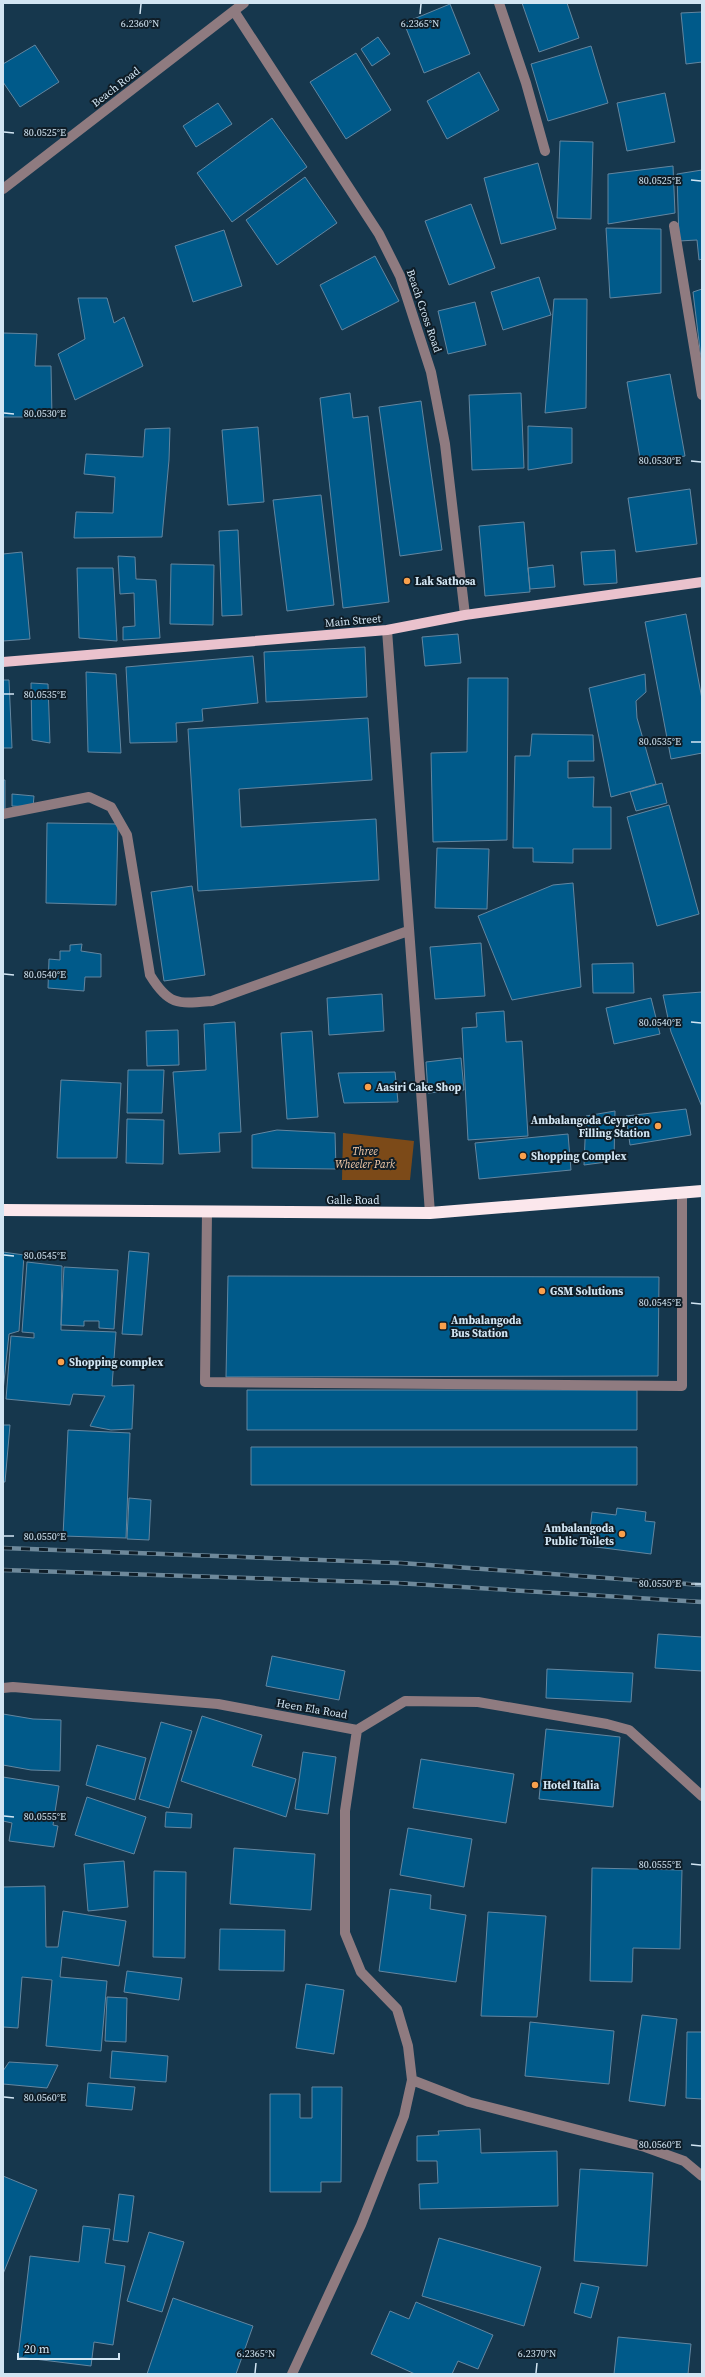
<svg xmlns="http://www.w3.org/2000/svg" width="705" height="2377" viewBox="0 0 705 2377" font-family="'Source Serif 4',serif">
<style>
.green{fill:#7c4a18}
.building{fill:#005a8a;stroke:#6386a0}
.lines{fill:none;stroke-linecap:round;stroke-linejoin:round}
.minor{stroke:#8f7b80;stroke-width:10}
.major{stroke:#eac2cd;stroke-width:10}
.highway{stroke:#fbe7ec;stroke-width:12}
.rail-casing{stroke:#6e899b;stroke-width:4.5}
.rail{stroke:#0f1d27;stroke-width:3;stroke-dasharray:9;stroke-linecap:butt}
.ticks{fill:none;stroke:#d2e5f3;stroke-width:1.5}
.poi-dot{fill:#f9a04c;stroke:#0f1d27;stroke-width:1.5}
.labels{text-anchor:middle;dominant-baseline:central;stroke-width:4;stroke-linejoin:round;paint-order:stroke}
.street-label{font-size:11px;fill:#d2e5f3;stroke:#0f1d27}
.poi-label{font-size:11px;font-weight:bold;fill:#d2e5f3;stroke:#0f1d27;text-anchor:start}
.park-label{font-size:11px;font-style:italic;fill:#f5cba9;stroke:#0f1d27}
.ticks-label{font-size:10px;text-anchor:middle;fill:#d2e5f3;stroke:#0f1d27;stroke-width:4;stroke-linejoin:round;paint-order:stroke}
</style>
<rect width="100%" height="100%" fill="#16374d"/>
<path class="green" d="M343,1133L414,1141L410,1180H342Z"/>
<path class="building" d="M522,3H567L579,38L539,52Z
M450,4L470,54L424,73L404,23Z
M702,12V62L686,64L681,13Z
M378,37L390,54L372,66L361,49Z
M35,45L59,82L20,107L3,82V64Z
M591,46L608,103L548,121L531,64Z
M356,53L391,110L346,139L310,82Z
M479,72L499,110L447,139L427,101Z
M665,93L675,142L627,151L617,103Z
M218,103L232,124L196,147L183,126Z
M272,118L307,167L232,222L197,173Z
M560,141L593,142L591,219L557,218Z
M538,163L556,229L501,244L484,178Z
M673,166L675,213L608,224V174Z
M702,170V259L699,260L697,240L679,241L677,174Z
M305,177L337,223L277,265L246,220Z
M471,204L495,268L449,285L425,221Z
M606,228L661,229V293L610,298Z
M224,230L242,286L193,302L175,246Z
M375,256L399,301L342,330L320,285Z
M539,277L551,315L503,330L491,292Z
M702,289V366L693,292Z
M78,298H107L114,323L124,317L143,366L75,400L58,354L85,339Z
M554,299H587L586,408L545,413Z
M475,302L486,345L448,354L438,311Z
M3,333L37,334L35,366H51L52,417H3Z
M670,374L685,456L641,464L627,382Z
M350,393L353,418L368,416L389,602L343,608L320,398Z
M521,393L524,468L472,470L469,395Z
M421,401L442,550L400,556L379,407Z
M528,426L572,428V463L528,470Z
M258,427L264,502L228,505L222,430Z
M170,428L169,460L162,537L74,538L76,512L113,513L115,477L84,474L86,454L143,457L145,429Z
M690,489L697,544L636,552L628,498Z
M321,495L334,605L287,611L273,500Z
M524,522L530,592L485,596L479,526Z
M238,530L242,615L222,616L219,531Z
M615,550L617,583L584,585L581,552Z
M22,552L30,639L3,641V554Z
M118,556L135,557L136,579L156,580L160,638L123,640V627L135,626L134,593L120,594Z
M171,564L214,565L213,625L170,624Z
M553,565L555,587L530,589L528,568Z
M77,568H113L117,641L79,638Z
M686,614L702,699V753L671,759L645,622Z
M458,634L461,663L425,666L422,637Z
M365,647L367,697L266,702L264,652Z
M253,656L258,703L202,709L203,721L176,723L177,742L130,743L126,667Z
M86,672L116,674L121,753L88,752Z
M645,674L646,692L636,701L637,718L656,784L611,797L589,688Z
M468,678H508L507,840L433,842L431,753L467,752Z
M3,680H9L12,748H3Z
M31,683L48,684L50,743L32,740Z
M368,718L372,780L239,789L241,827L376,819L379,880L198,891L188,729Z
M532,734L593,735L594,761H568V778L594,777L593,807H611V849H573V863L533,862V848H513L515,756H530Z
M3,780H5V810H3Z
M662,783L667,803L636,811L630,792Z
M12,794L34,796L33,807L12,806Z
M669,805L699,914L657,926L627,817Z
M47,823L118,824L116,905L46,903Z
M437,848L489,849L487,909L435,908Z
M573,883L581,987L512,1000L478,916L553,885Z
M192,886L205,975L164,981L151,892Z
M481,943L485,996L435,999L430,947Z
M82,944L81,951L101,954V977H85L84,991L48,988L49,959L60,960V951H70V945Z
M633,963L634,993H593L592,964Z
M702,992V1107L671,1032L663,995Z
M382,994L384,1031L329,1035L327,998Z
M651,998L660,1034L614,1044L606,1008Z
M504,1011L506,1042L522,1041L528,1136L468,1140L462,1028L477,1027L476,1013Z
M235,1022L241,1132L219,1133L220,1152L179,1154L173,1072L206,1070L204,1024Z
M178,1030L179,1065L147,1066L146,1031Z
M312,1031L318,1117L287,1119L281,1033Z
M461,1058L464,1090L428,1093L426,1062Z
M128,1070H164L162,1113H127Z
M395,1072L398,1102L344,1103L338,1073Z
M61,1080L121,1083L117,1158H57Z
M686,1109L691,1135L630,1145L626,1116Z
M615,1111L614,1161L584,1165L586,1116Z
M127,1119L164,1120L163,1164L126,1163Z
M277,1130L335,1133L336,1169L252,1168V1135Z
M568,1134L571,1170L479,1179L475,1143Z
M129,1251L149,1253L142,1335L122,1334Z
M3,1252L24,1255L19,1331L9,1334L3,1391Z
M27,1262L62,1266L61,1330L116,1332L112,1386L134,1385L132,1429L111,1430L90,1426L105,1396L73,1394L70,1405L6,1399L11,1336L34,1338V1333L22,1332Z
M64,1267L118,1270L114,1329L99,1328V1321H84V1326L61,1325Z
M228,1276L659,1277L658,1376L226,1377Z
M247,1390H637V1430H247Z
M3,1425H10L5,1482H3Z
M68,1430L130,1433L126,1538L63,1536Z
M251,1447H637V1485H251Z
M129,1498L151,1500L149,1540L127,1539Z
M617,1508L646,1512L645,1521L655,1522L651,1554L588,1546L592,1512L616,1515Z
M658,1634L702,1637V1671L655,1668Z
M272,1656L345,1671L339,1700L266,1686Z
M547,1669L633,1673L631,1702L546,1698Z
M3,1714L33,1719L61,1720L60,1771L31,1770L3,1765Z
M202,1716L262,1735L252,1766L296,1779L286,1817L181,1781Z
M161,1722L192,1731L169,1808L139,1799Z
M546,1729L620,1737L613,1807L539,1799Z
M97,1745L146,1758L135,1800L86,1785Z
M303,1752L336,1757L328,1814L295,1809Z
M421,1759L514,1774L506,1823L413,1808Z
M3,1777L59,1786L53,1825L58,1826L54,1847L9,1841L12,1823L3,1821Z
M87,1797L146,1817L134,1854L75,1835Z
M166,1812L192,1814L191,1828L165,1827Z
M408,1828L472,1839L464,1887L400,1875Z
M234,1848L315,1854L311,1910L230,1904Z
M124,1861L128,1907L88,1911L84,1864Z
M592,1868L682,1870L680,1949L633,1948L632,1982L590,1981Z
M154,1871L186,1872L185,1958L153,1957Z
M45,1886L46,1947H58L63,1911L126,1921L119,1966L62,1957L60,1977L107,1981L101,2051L46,2046L52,1980L22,1977L18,2028L3,2027V1887Z
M390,1889L431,1895L430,1909L466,1915L456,1982L379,1971Z
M488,1912L546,1916L537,2017L481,2016Z
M220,1929L285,1930L284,1971L219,1970Z
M127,1971L182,1978L179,2000L124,1992Z
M306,1984L344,1990L334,2054L296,2048Z
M107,1997L127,1998L126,2042L105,2041Z
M642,2015L677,2019L665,2106L629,2101Z
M530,2022L614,2031L609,2084L525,2076Z
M687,2032H702V2099L686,2098Z
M112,2051L168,2056L166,2082L110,2078Z
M9,2062L58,2065L47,2088L3,2084V2071Z
M88,2083L135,2087L132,2110L86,2106Z
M312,2087H342L341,2182H321V2192H270V2094H300V2118H312Z
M480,2129L481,2153L557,2151L558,2206L420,2209L419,2184L438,2183L437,2161H417V2136L439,2135L438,2131Z
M580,2169L653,2173L647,2266L574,2261Z
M3,2176L37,2190L3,2274Z
M119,2194L134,2196L128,2242L113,2240Z
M83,2226L110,2229L105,2263L125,2266L113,2345L94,2342L91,2366L18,2357L30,2256L79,2262Z
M149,2232L184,2242L162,2312L127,2301Z
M439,2238L541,2267L524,2326L422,2296Z
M581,2283L599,2287L591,2318L574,2313Z
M173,2298L253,2326L236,2374H147Z
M416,2302L493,2335L478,2369L458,2361L452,2374H415L371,2354L390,2311L409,2319Z
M618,2337L691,2344L688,2374H614Z"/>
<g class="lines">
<path class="minor" d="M499,3L526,83L545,151
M234,11L379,234L400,276L431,372L445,444L465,615
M3,189L244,3
M674,226L702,395
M387,630L430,1213
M3,814L89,797L111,807L127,835L150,975C169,1006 178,1004 212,1001L408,931
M207,1212L205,1382L682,1386V1192
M3,1688L13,1687L218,1704L357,1730L405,1701L478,1702L607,1724L629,1730L702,1796
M412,2080L469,2102L645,2147L684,2161L702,2176
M292,2374L361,2225L404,2116L412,2080L408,2046L397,2009L361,1972L345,1933V1811L357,1730"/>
<path class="major" d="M3,662L387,630L465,615L702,582"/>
<path class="highway" d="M3,1210L430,1213L702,1191"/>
<defs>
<path id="rail" d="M3,1548L401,1563L702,1585
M3,1570L397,1583L702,1602"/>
</defs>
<use href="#rail" class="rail-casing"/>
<use href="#rail" class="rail"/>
</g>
<path class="ticks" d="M140,14L141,4M420,14L421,4M4,132L14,133M691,180L701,181M4,413L14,414M691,461L701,462M4,694H14M691,742H701M4,974L14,975M691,1022L701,1023M4,1255L14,1256M691,1303L701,1304M4,1536H14M691,1584H701M4,1816L14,1817M691,1864L701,1865M4,2097L14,2098M691,2145L701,2146M255,2373L256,2363M536,2373L537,2363"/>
<g class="poi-dot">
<circle cx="407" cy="581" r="4"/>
<circle cx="368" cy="1087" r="4"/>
<circle cx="658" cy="1126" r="4"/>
<circle cx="523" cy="1156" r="4"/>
<circle cx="542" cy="1291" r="4"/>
<rect x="439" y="1322" width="8" height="8" rx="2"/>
<circle cx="61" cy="1362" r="4"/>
<circle cx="622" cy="1534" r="4"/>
<circle cx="535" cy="1785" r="4"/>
</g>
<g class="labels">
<g class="street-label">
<text transform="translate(116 87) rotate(-38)">Beach Road</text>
<text transform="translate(424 311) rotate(71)">Beach Cross Road</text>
<text transform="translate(353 621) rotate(-5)">Main Street</text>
<text x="353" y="1200">Galle Road</text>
<text transform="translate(312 1709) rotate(10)">Heen Ela Road</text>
</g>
<g class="poi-label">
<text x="415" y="581">Lak Sathosa</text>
<text x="376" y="1087">Aasiri Cake Shop</text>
<text x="650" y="1120" text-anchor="end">Ambalangoda Ceypetco<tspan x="650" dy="13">Filling Station</tspan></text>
<text x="531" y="1156">Shopping Complex</text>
<text x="550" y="1291">GSM Solutions</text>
<text x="451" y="1320">Ambalangoda<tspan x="451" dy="13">Bus Station</tspan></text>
<text x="69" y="1362">Shopping complex</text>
<text x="614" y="1528" text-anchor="end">Ambalangoda<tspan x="614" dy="13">Public Toilets</tspan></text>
<text x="543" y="1785">Hotel Italia</text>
</g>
<g class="park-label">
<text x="365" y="1151">Three<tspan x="365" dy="13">Wheeler Park</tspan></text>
</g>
</g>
<g class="ticks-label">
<text x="140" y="27">6.2360°N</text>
<text x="420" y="27">6.2365°N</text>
<text x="45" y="136">80.0525°E</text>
<text x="660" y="184">80.0525°E</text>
<text x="45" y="417">80.0530°E</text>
<text x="660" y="464">80.0530°E</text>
<text x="45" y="698">80.0535°E</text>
<text x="660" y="745">80.0535°E</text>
<text x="45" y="978">80.0540°E</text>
<text x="660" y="1026">80.0540°E</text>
<text x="45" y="1259">80.0545°E</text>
<text x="660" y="1306">80.0545°E</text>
<text x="45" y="1540">80.0550°E</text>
<text x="660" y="1587">80.0550°E</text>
<text x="45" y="1820">80.0555°E</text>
<text x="660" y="1868">80.0555°E</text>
<text x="45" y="2101">80.0560°E</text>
<text x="660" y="2148">80.0560°E</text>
<text x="256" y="2357">6.2365°N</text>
<text x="537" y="2357">6.2370°N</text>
</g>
<rect width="705" height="2377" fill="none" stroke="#d2e5f3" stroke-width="8"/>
<path d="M18 2353v6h101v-6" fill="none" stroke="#d2e5f3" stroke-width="2"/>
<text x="24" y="2353" font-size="12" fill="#d2e5f3" stroke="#0f1d27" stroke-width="3" paint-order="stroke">20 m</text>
</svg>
